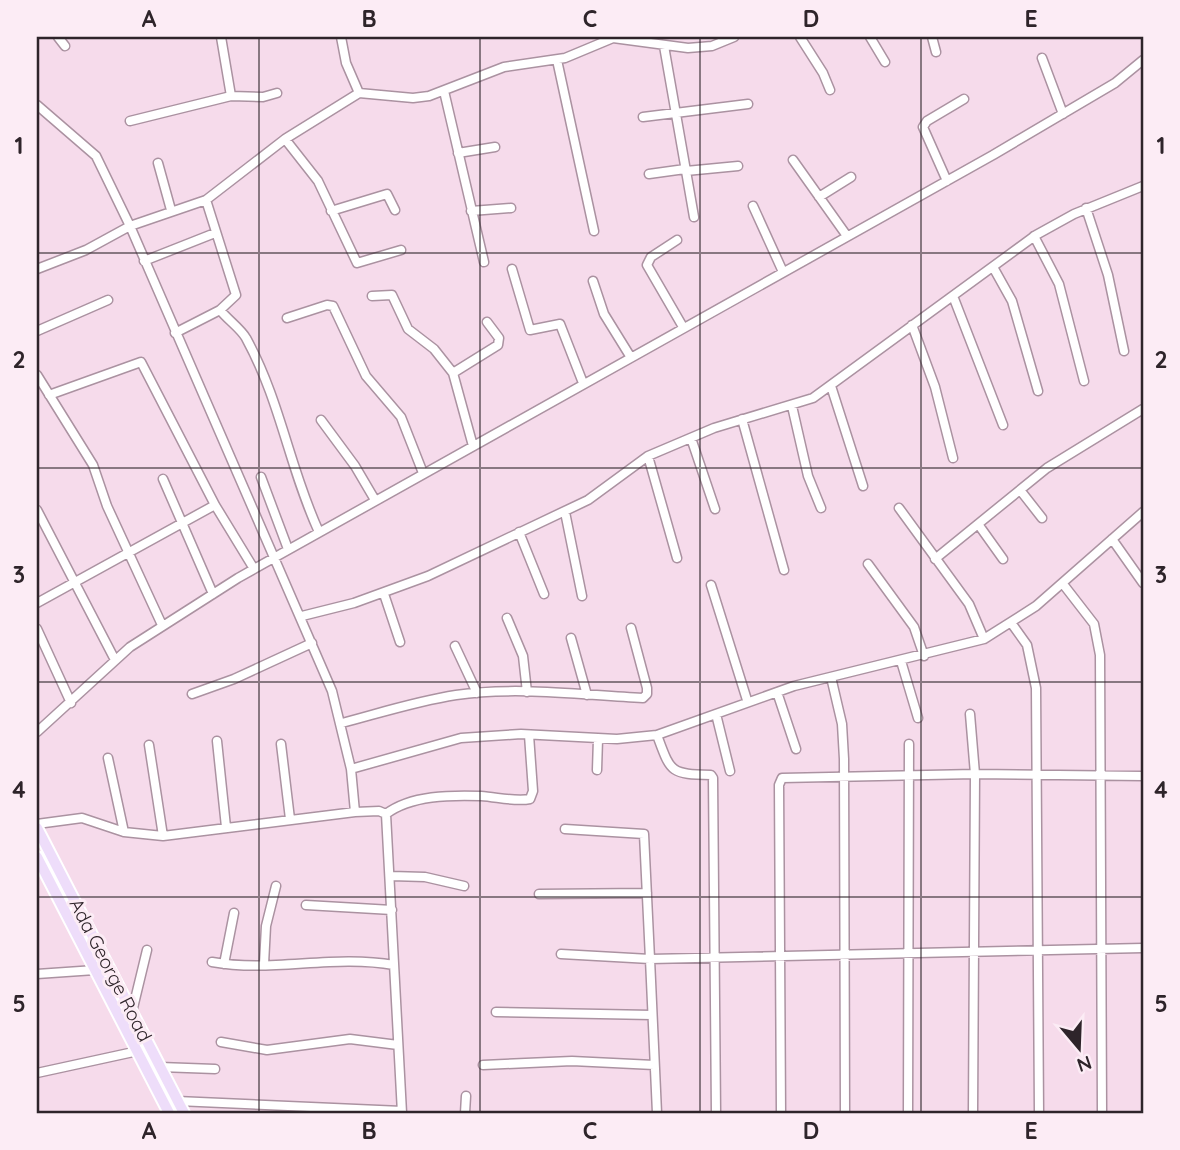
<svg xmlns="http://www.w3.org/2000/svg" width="1180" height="1150" viewBox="0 0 1180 1150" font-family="Quicksand,sans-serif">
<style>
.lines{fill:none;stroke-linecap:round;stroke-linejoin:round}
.minor-casing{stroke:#ab92a1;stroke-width:11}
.major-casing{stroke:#fff;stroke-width:14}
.minor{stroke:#fff;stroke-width:8}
.major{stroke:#eeddfa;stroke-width:10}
.grid{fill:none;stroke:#2e242a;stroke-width:2;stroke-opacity:0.55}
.labels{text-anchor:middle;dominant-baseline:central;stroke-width:6;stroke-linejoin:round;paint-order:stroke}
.street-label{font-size:19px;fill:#2e242a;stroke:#fcecf5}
.neatline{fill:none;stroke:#2e242a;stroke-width:2.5}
.grid-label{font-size:23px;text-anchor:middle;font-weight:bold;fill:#2e242a}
</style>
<rect width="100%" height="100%" fill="#f6dbeb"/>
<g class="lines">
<defs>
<path id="minor" d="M58,37L65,46
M221,37L231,96
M341,37L346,63L359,93
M800,37L823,73L830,90
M870,37L885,62
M932,37L936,52
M664,46L686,171L738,166
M1042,58L1063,114
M557,60L594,231
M444,91L484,262
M37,105L96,156L130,226L332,691L351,769L355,812
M643,117L748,104
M130,121L231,96L263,97L277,93
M285,139L318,181L357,263L401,250
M458,153L495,147
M793,160L847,236
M158,163L171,210
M686,171L694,217
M649,174L685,169
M947,181L923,127L927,121L964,99
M819,197L851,177
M753,206L783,272
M1086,208L1108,275L1124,351
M331,211L387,194L395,210
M471,211L511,208
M1034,236L1059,284L1084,381
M677,240L651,257L647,265L683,327
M144,261L215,233
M993,267L1012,301L1038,391
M37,269L86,250L130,226L206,200L285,139L359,93L413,98L429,96L504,67L565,58L613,38L688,48L712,46L734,37
M512,269L530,330L560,324L583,383
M593,281L604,314L630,356
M372,296L392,295L408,329L434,349L453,373L473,446
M953,296L1003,425
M220,310C228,320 240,328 246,338C281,402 289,467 319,532
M287,318L327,305L333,306L366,376L401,417L423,473
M912,325L935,387L953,458
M37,331L108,300
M175,333L220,310L236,295L206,200
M453,373L498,345L499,338L487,322
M37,375L93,465L107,506L162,625
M831,386L863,486
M49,395L141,362L215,505L254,569
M792,406L808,476L821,508
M742,419L784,570
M321,420L355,466L375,500
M691,438L715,509
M648,456L677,558
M261,477L288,549
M163,479L213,594
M1020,490L1042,518
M899,508L969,604L984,639
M37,510L115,660
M565,512L582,596
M978,524L1003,559
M519,532L544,594
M1112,539L1143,583
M935,559L1047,468L1143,409
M868,564L914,627L924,656
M1063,584L1094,624L1100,655L1102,1113
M711,585L747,700
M384,594L400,642
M37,603L215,505
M302,616L354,603L428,576L588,500L648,456L714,428L813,398L1036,235L1074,214L1143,186
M507,618L523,656L527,692
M1012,624L1027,645L1036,688L1039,1113
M37,629L71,703
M571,638L587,695
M455,646L477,693
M901,661L918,718
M831,677L842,724L844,759L845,1113
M777,692L796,749
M192,694L234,679L312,643
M716,714L730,771
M970,714L975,774L973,1113
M342,723C380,713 417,701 456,695C517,686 581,695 643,698L647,694V688L631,628
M37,732L130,647L238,578L993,155L1115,83L1143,60
M657,735C671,773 670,774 711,775L713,778L716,1113
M217,741L226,827
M281,744L290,819
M149,745L163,836
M108,758L124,832
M351,769L461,738L521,734L617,739L657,735L794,686L984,639L1036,606L1143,512
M597,770L598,739
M386,814L402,1113
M386,814C411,795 451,795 481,796C497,797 515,802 530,799L533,791L529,735
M37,824L82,818L124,832L163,836L355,812L379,811L386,814
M391,876L425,877L464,886
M539,894L647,893
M306,905L392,910
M561,954L650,959L644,834L565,829
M212,962C272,973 333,954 394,965
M224,964L234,913
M264,964L266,926L276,886
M37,974L95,970
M132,1012L147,950
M496,1012L652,1015
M221,1042L267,1050L350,1039L398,1045
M483,1065L572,1061L654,1065
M160,1067L215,1069
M37,1073L138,1051
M177,1101L402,1111
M465,1113L466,1096
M657,1113L650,959L1143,948
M781,1113L779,785L782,778L975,774L1143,776
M908,1113L909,744"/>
<path id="major" d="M37,828L184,1113
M37,857L169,1113"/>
</defs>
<use href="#minor" class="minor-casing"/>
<use href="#major" class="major-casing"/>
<use href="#minor" class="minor"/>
<use href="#major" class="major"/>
</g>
<path class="grid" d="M259,37V1113M480,37V1113M700,37V1113M921,37V1113M37,253H1143M37,468H1143M37,682H1143M37,897H1143"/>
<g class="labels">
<g class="street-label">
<text transform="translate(111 970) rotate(63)">Ada George Road</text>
</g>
</g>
<rect width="1180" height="1150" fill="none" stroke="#fcecf5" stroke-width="77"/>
<g transform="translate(1079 1048) rotate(161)" stroke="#fcecf5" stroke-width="5" paint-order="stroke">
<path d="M0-5L12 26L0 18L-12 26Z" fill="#2e242a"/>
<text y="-10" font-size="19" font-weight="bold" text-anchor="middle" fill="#2e242a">N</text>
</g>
<rect x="38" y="38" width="1104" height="1074" class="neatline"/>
<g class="grid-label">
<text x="149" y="27">A</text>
<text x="369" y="27">B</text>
<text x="590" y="27">C</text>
<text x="811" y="27">D</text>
<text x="1031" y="27">E</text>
<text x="19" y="154">1</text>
<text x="1161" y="154">1</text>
<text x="19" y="368">2</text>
<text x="1161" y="368">2</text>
<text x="19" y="583">3</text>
<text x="1161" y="583">3</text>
<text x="19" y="798">4</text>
<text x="1161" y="798">4</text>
<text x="19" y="1012">5</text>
<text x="1161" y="1012">5</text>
<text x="149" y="1139">A</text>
<text x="369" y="1139">B</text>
<text x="590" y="1139">C</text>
<text x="811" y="1139">D</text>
<text x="1031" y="1139">E</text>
</g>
</svg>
